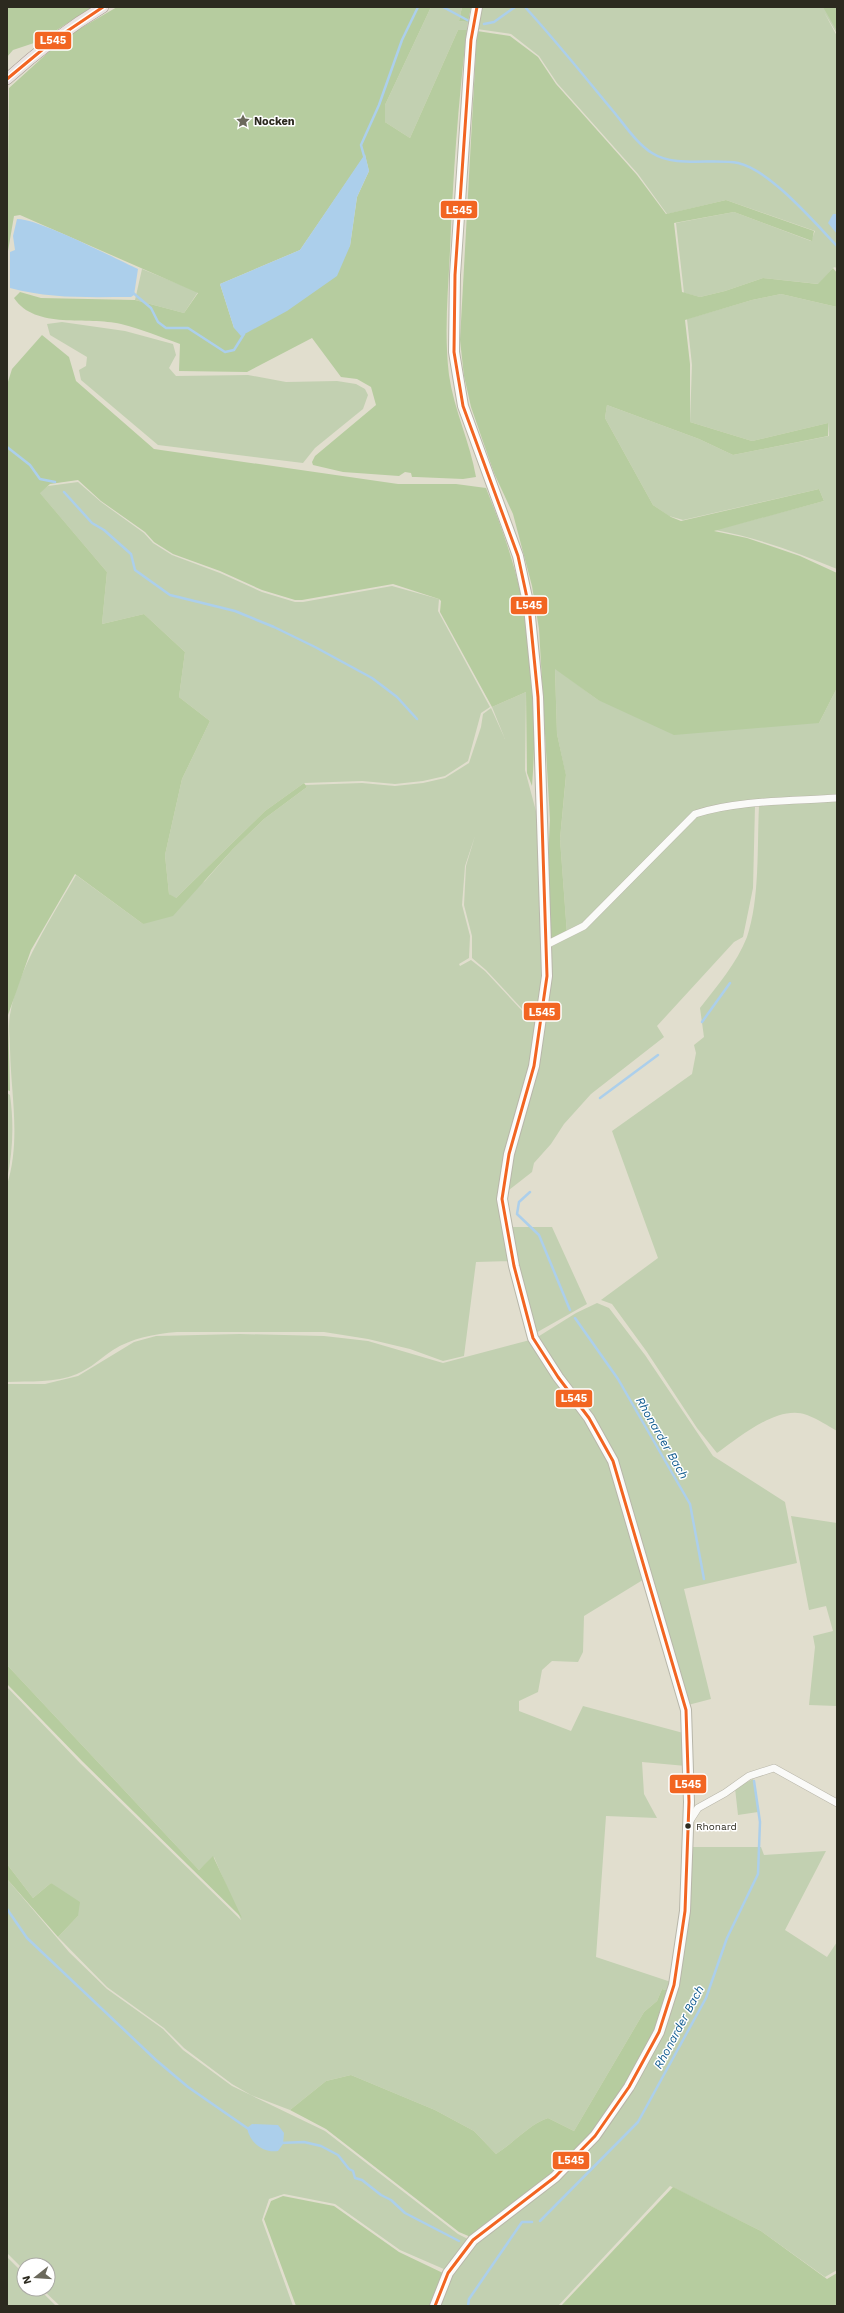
<svg xmlns="http://www.w3.org/2000/svg" width="844" height="2313" viewBox="0 0 844 2313" font-family="'Work Sans',sans-serif">
<style>
.green{fill:#c2d0b1}
.forest{fill:#b6cc9f;fill-rule:evenodd}
.water{fill:#accfeb}
.lines{fill:none;stroke-linecap:round;stroke-linejoin:round}
.stream{stroke:#accfeb;stroke-width:2.5}
.street-casing{stroke:#b8b6a9;stroke-width:8}
.secondary-casing{stroke:#b8b6a9;stroke-width:12}
.primary-casing{stroke:#aca098;stroke-width:12}
.street{stroke:#fafaf8;stroke-width:7}
.secondary{stroke:#fafaf8;stroke-width:10}
.primary{stroke:#eae4e2;stroke-width:11}
.bus-1-casing{stroke:#fff;stroke-width:6}
.bus-1{stroke:#f26522;stroke-width:3}
.bus-dot{fill:#2c2a1f;stroke:#fff;stroke-width:1.5}
.labels{text-anchor:middle;dominant-baseline:central;stroke-width:3;stroke-linejoin:round;paint-order:stroke}
.bus-label{font-size:10px;fill:#2c2a1f;stroke:#fff;text-anchor:start}
.poi-label{font-size:11px;font-weight:bold;fill:#2c2a1f;stroke:#fff;text-anchor:start}
.water-label{font-size:12px;font-style:italic;fill:#115b8f;stroke:#fff}
.line-badge{stroke:#fff;stroke-width:1.5}
.badge-label{font-size:11px;text-anchor:middle;font-weight:bold;fill:#fff}
</style>
<rect width="100%" height="100%" fill="#e1dece"/>
<path class="green" d="M431,7H462L459,21L468,22L467,30H458L410,138L385,122V105Z
M481,7H837V34L824,12L837,36V269L835,267L833,268L819,284L763,278L725,291L700,297L684,293L676,223L734,212L811,241L815,231L726,200L667,214L638,174L557,83L539,56L511,34L477,29Z
M142,269L198,292L184,313L135,300Z
M781,294L837,307V569C797,552 758,538 715,530L824,501L819,489L683,520L669,516L653,505L605,418L607,405L699,439L733,455L829,436L828,423L752,441L690,422L692,365L687,319L752,300Z
M62,322L125,331L173,344L176,355L169,368L176,376L248,375L286,382L337,381L356,384L365,389L368,395L363,409L315,448L303,463L158,445L81,380L79,370L86,366L87,357L50,335L47,324Z
M78,482L101,502L144,533L153,543L172,555L220,573L262,592L295,602H303L392,586L439,599L438,611L490,707L481,713L468,761L445,776L423,781L395,784L362,781L304,783L265,811L175,899L169,894L165,855L182,779L210,721L179,697L185,652L144,614L102,624L107,572L39,492L48,486Z
M555,668L598,700L819,723L837,688V797L705,809L584,924L567,934L560,839L566,776L557,734Z
M526,692L525,770L537,815L545,975L541,1011L526,1013L486,970L472,958V936L464,905L466,866L475,836L465,866L462,905L470,936L469,958L459,964L460,966L471,960L485,971L526,1015L539,1014L531,1064L500,1199L511,1261L476,1262L464,1356L443,1361L410,1349L368,1339L324,1332H177C154,1334 132,1338 113,1350C101,1358 91,1368 77,1374C55,1383 30,1381 7,1382V1185C21,1140 11,1095 10,1049C10,1038 8,1026 10,1015C17,970 53,915 76,875L143,924L205,881L233,849L264,819L307,787L305,785L362,783L395,786L423,783L445,778L469,763L481,727L483,714L491,708L505,739L492,707Z
M837,801V1431C828,1426 818,1419 807,1415C778,1404 740,1437 717,1453L697,1428L647,1352L612,1304L601,1300L658,1258L612,1131L692,1074L696,1053L694,1045L704,1037L700,1008C717,986 737,963 747,937C760,899 757,846 759,806Z
M755,806L753,888L743,937L734,942L657,1026L664,1037L591,1094L564,1124L551,1144L534,1163L532,1172L504,1194L524,1110L548,947L584,929L697,816L705,812Z
M7,1093L10,1095C14,1124 13,1150 7,1180Z
M509,1227H552L587,1304L534,1334Z
M597,1303L609,1308L645,1355L713,1456L785,1502L797,1563L684,1589L711,1699L688,1705L615,1461L536,1338L576,1313Z
M240,1334L324,1336L368,1341L443,1363L530,1340C544,1370 569,1392 587,1419C617,1467 629,1525 646,1578L584,1616L583,1652L578,1662L552,1661L542,1670L538,1692L519,1701V1711L571,1731L583,1706L687,1734L686,1766L642,1762L644,1794L657,1818L606,1816L596,1957L671,1982L669,1991L662,1989L657,2001L644,2012L574,2131L548,2118C528,2125 514,2143 496,2154L474,2131L435,2110L351,2075L326,2081L290,2110L251,2095L232,2084L184,2048L164,2028L107,1987L58,1937L78,1916L51,1883L33,1898L7,1864V1687L80,1763L241,1920L214,1857L199,1870L7,1665V1384H45L78,1376L134,1342L156,1336Z
M791,1516L837,1523V1706L809,1705L815,1647L813,1636L833,1631L826,1606L809,1610Z
M753,1779L758,1812L738,1815L735,1788Z
M690,1847H761L764,1855L826,1851L785,1930L827,1957L837,1942V2270L825,2277L761,2231L670,2186L558,2306H438L451,2274L476,2241L558,2177L676,1986Z
M7,1879L69,1952L107,1989L163,2029L183,2050L232,2086L325,2131L458,2234L470,2240L446,2270L400,2250L335,2204L284,2194L269,2199L262,2220L293,2306H60L42,2289H48V2265H24V2270L7,2253Z
M7,2257L24,2274V2289H39L56,2306H7Z"/>
<path class="forest" d="M7,7H92L40,41L13,50L7,57Z
M117,7H431L385,105V122L410,138L458,30H467C458,103 453,177 450,251C448,292 444,334 449,375C454,410 470,442 476,477L463,479L416,477H412L411,473L405,472L399,476L343,472L313,465L312,462L315,456L376,405L371,387L357,379L341,377L312,338L247,372L179,371L180,344C161,337 141,329 121,324C88,316 35,330 14,298L20,292L41,298L135,300L184,313L198,293L20,215L14,216L7,257L9,88L64,38ZM365,155L369,171L357,197L350,246L234,328L220,284L300,250Z
M462,7H471L468,22L459,21Z
M823,7H837V31Z
M477,31L510,36L538,57L556,84L637,175L666,214L726,200L814,231L812,241L734,212L674,223L682,292L700,297L725,291L763,278L818,284L833,268L837,273V307L781,294L752,300L685,320L690,364V422L752,441L828,423V436L733,455L699,439L607,405L605,418L653,505L671,517L681,521L819,489L824,501L714,531L747,538L800,556L837,573V688L819,723L674,735L598,700L555,669L557,734L566,775L560,839L567,934L550,940L548,860L550,820L539,629L532,586L513,514L494,473L471,407L464,376L460,340Z
M42,335L69,357L76,381L154,449L398,484H456L486,488C500,523 513,558 521,595C534,656 537,724 532,786L527,773L526,692L492,707L440,612L441,601L439,599L393,584L302,600H295L262,590L220,571L173,554L154,542L145,532L101,501L78,480L50,484L40,493L107,572L102,624L144,614L185,652L179,697L210,721L182,779L165,855L169,894L176,898L265,811L304,783L307,787L264,819L233,849L173,916L143,924L75,874L31,950L8,1015L10,1091L7,1090V385L12,369Z
M7,1665L199,1870L213,1856L242,1918L82,1761L7,1684Z
M7,1864L33,1898L51,1883L80,1902L78,1916L58,1937L7,1879Z
M662,1989L669,1991L657,2031L594,2135L554,2176L473,2238L459,2232L326,2129L290,2110L326,2081L351,2075L435,2110L474,2131L496,2154C514,2143 528,2125 548,2118L574,2131L644,2012L657,2001Z
M673,2187L761,2231L827,2279L837,2273V2306H561Z
M283,2196L334,2206L399,2252L445,2274L433,2306H296L264,2219L271,2201Z"/>
<path class="water" d="M365,154L369,171L357,197L350,246L337,276L287,311L241,336L234,328L220,284L300,250Z
M833,214H837V234L828,223Z
M17,219C37,218 116,259 138,269L134,295L131,297C88,297 51,299 10,288V252L15,250L13,236Z
M252,2124L278,2125L284,2133L283,2144L278,2151C263,2153 250,2143 247,2128Z"/>
<g class="lines">
<path class="stream" d="M443,7L469,21
M525,7C556,41 584,76 613,111C624,124 637,144 652,153C675,168 713,158 738,163C770,170 815,223 837,246
M484,24L494,22L515,7
M364,156L361,145L379,105L402,40L418,7
M132,292L151,308L158,322L166,328H188L225,352L234,350L244,334
M7,447L30,465L40,479L55,482
M64,492L92,523L104,530L131,554L135,570L170,595L235,611L274,627L315,647L372,678L397,697L417,719
M702,1022L730,983
M600,1098L658,1055
M530,1192L519,1202L517,1214L539,1235L570,1310
M575,1318L618,1379L690,1504L704,1579
M7,1909L27,1938L156,2060L188,2087L250,2130
M280,2143L304,2142L321,2146L338,2155L349,2169L353,2171L355,2178L362,2180L381,2195L391,2200L405,2213L459,2241
M540,2221L638,2122L706,1998L727,1938L758,1874L760,1822L754,1781
M468,2306L469,2299L522,2222H532"/>
<defs>
<path id="street" d="M546,945L584,926L695,814C736,800 794,801 837,798
M689,1822L698,1808L725,1793L749,1776L774,1768L837,1803"/>
<path id="secondary" d="M435,2306L448,2273L473,2240L555,2177L595,2136L629,2087L659,2032L674,1985L685,1911L689,1802L686,1710L613,1461L589,1418L558,1377L533,1338L514,1266L502,1199L509,1154L534,1066L547,976L538,697L529,607L518,556L463,406L454,352L455,275L471,40L477,7"/>
<path id="primary" d="M7,79C38,51 68,28 103,7"/>
</defs>
<use href="#street" class="street-casing"/>
<use href="#secondary" class="secondary-casing"/>
<use href="#primary" class="primary-casing"/>
<use href="#street" class="street"/>
<use href="#secondary" class="secondary"/>
<use href="#primary" class="primary"/>
<defs>
<path id="bus-1" d="M7,79L54,40L103,7
M435,2306L448,2273L473,2240L555,2177L595,2136L629,2087L659,2032L674,1985L685,1911L689,1802L686,1710L613,1461L589,1418L558,1377L533,1338L514,1266L502,1199L509,1154L534,1066L547,976L538,697L529,607L518,556L463,406L454,352L455,275L471,40L477,7"/>
</defs>
<use href="#bus-1" class="bus-1-casing"/>
<use href="#bus-1" class="bus-1"/>
</g>
<defs>
<symbol id="sight-bare" viewBox="-9 -9 18 18"><path d="M0-6L1.8-2.2L6-1.7L2.9 1.2L3.7 5.4L0 3.3L-3.7 5.4L-2.9 1.2L-6-1.7L-1.8-2.2Z" fill="#6b695c" stroke="#fff" stroke-width="2.5" paint-order="stroke"/></symbol>
</defs>
<g fill-rule="evenodd">
<use href="#sight-bare" x="233" y="111" width="20" height="20"/>
</g>
<circle class="bus-dot" cx="688" cy="1826" r="3.5"/>
<g class="labels">
<g class="bus-label">
<text x="696" y="1826">Rhonard</text>
</g>
<g class="poi-label">
<text x="254" y="121">Nocken</text>
</g>
<g class="water-label">
<text transform="translate(662 1438) rotate(60)">Rhonarder Bach</text>
<text transform="translate(679 2027) rotate(-62)">Rhonarder Bach</text>
</g>
</g>
<g class="line-badge">
<rect x="34" y="31" width="38" height="19" rx="4" fill="#f26522"/>
<rect x="440" y="200" width="38" height="19" rx="4" fill="#f26522"/>
<rect x="510" y="596" width="38" height="19" rx="4" fill="#f26522"/>
<rect x="523" y="1002" width="38" height="19" rx="4" fill="#f26522"/>
<rect x="555" y="1389" width="38" height="19" rx="4" fill="#f26522"/>
<rect x="669" y="1774" width="38" height="20" rx="4" fill="#f26522"/>
<rect x="552" y="2151" width="38" height="19" rx="4" fill="#f26522"/>
</g>
<g class="badge-label">
<text x="53" y="44">L545</text>
<text x="459" y="214">L545</text>
<text x="529" y="609">L545</text>
<text x="542" y="1016">L545</text>
<text x="574" y="1402">L545</text>
<text x="688" y="1788">L545</text>
<text x="571" y="2164">L545</text>
</g>
<rect width="844" height="2313" fill="none" stroke="#2c2a1f" stroke-width="16"/>
<g transform="translate(36 2277) rotate(253)"><circle r="19" fill="#ffffff" stroke="#abaaa5"/>
<path d="M0-3L7 15L0 10L-7 15Z" fill="#6b695c"/>
<text y="-6" font-size="11" font-weight="bold" text-anchor="middle" fill="#2c2a1f">N</text>
</g>
</svg>
